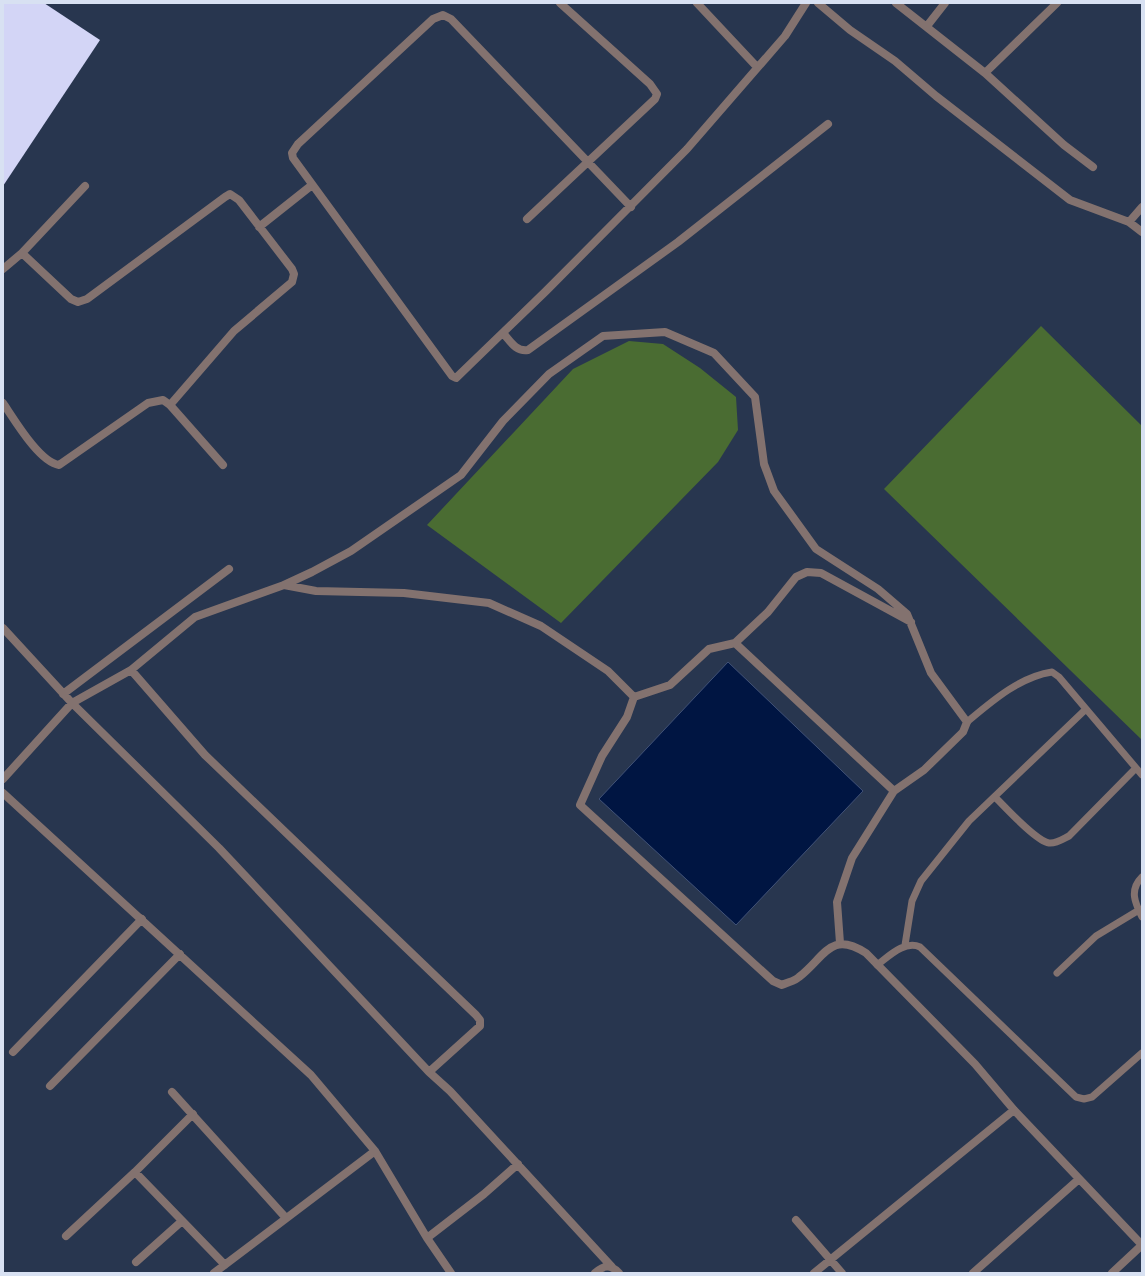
<svg xmlns="http://www.w3.org/2000/svg" width="1145" height="1276" viewBox="0 0 1145 1276" font-family="Montserrat,sans-serif">
<style>
.green{fill:#4a6c32}
.water{fill:#001542;stroke:#415277}
.building{fill:#d3d5f6}
.lines{fill:none;stroke-linecap:round;stroke-linejoin:round}
.service{stroke:#83726f;stroke-width:7}
.minor{stroke:#83726f;stroke-width:8}
</style>
<rect width="100%" height="100%" fill="#28364f"/>
<path class="green" d="M1041,326L1142,426V740L884,489Z
M629,341L663,344L700,368L736,397L738,430L718,462L561,623L427,525L573,369Z"/>
<path class="water" d="M728,662L863,791L736,925L599,799Z"/>
<path class="building" d="M3,3H44L100,40L3,186Z"/>
<g class="lines">
<path class="service" d="M967,722C991,702 1019,677 1052,672L1059,677L1142,775
M995,797C1005,807 1036,841 1049,843C1056,844 1063,839 1069,836L1136,768
M1142,877C1129,890 1135,903 1142,917
M905,945L912,901L921,881L969,821L1086,709
M877,965C889,956 905,940 920,947L1076,1097L1084,1099L1092,1097L1142,1053
M1057,973L1096,936L1139,910"/>
<path class="minor" d="M697,3L757,67
M818,3L850,30L895,61L936,96L1070,200L1129,222L1142,232
M896,3L985,73L1064,145L1093,167
M927,26L945,3
M985,73L1057,3
M631,207L451,19L443,15L433,19L298,144L292,153L293,158L452,376L456,378L546,291L687,149L785,36L806,3
M527,219L655,99L657,94L650,84L560,3
M1129,222L1142,207
M259,227L312,185
M22,253L71,299L78,302L87,299L225,197L230,194L239,200L292,269L294,274L292,282L234,331L170,405
M3,269L22,253L85,186
M503,333C510,341 516,352 528,350L678,242L828,124
M3,403C14,419 39,462 59,465L148,403L163,400L170,405L223,465
M284,585L316,591L404,593L489,603L541,626L608,671L634,697L627,717L602,756L580,805L773,981L782,985C788,982 795,981 799,977C825,957 830,930 866,953L975,1064L1014,1110L1142,1245
M3,628L72,703L219,848L429,1072L450,1091L612,1267
M735,643L768,612L796,577L807,572L821,573L911,622
M131,670L205,755L476,1015L480,1020V1026L429,1072
M63,694L229,569
M634,697L670,685L709,649L735,643L894,791
M3,779L72,703L131,670L195,617L284,585L312,572L351,551L461,475L503,421L549,374L603,336L665,332L714,353L755,397L764,464L774,491L816,549L878,589L907,614L931,673L967,722L963,732L924,770L894,791L852,858L837,902L840,943
M3,793L311,1075L375,1151L427,1238L451,1273
M13,1052L142,919
M50,1086L180,954
M172,1092L286,1218
M135,1172L225,1265
M796,1220L842,1273
M66,1236L135,1172L193,1114
M427,1238L484,1194L518,1164
M136,1262L182,1221
M214,1273L375,1151
M595,1273C604,1265 610,1264 619,1273
M814,1273L1014,1110
M973,1273L1079,1179
M1112,1273L1142,1245"/>
</g>
<rect width="1145" height="1276" fill="none" stroke="#d8e1f2" stroke-width="8"/>
</svg>
